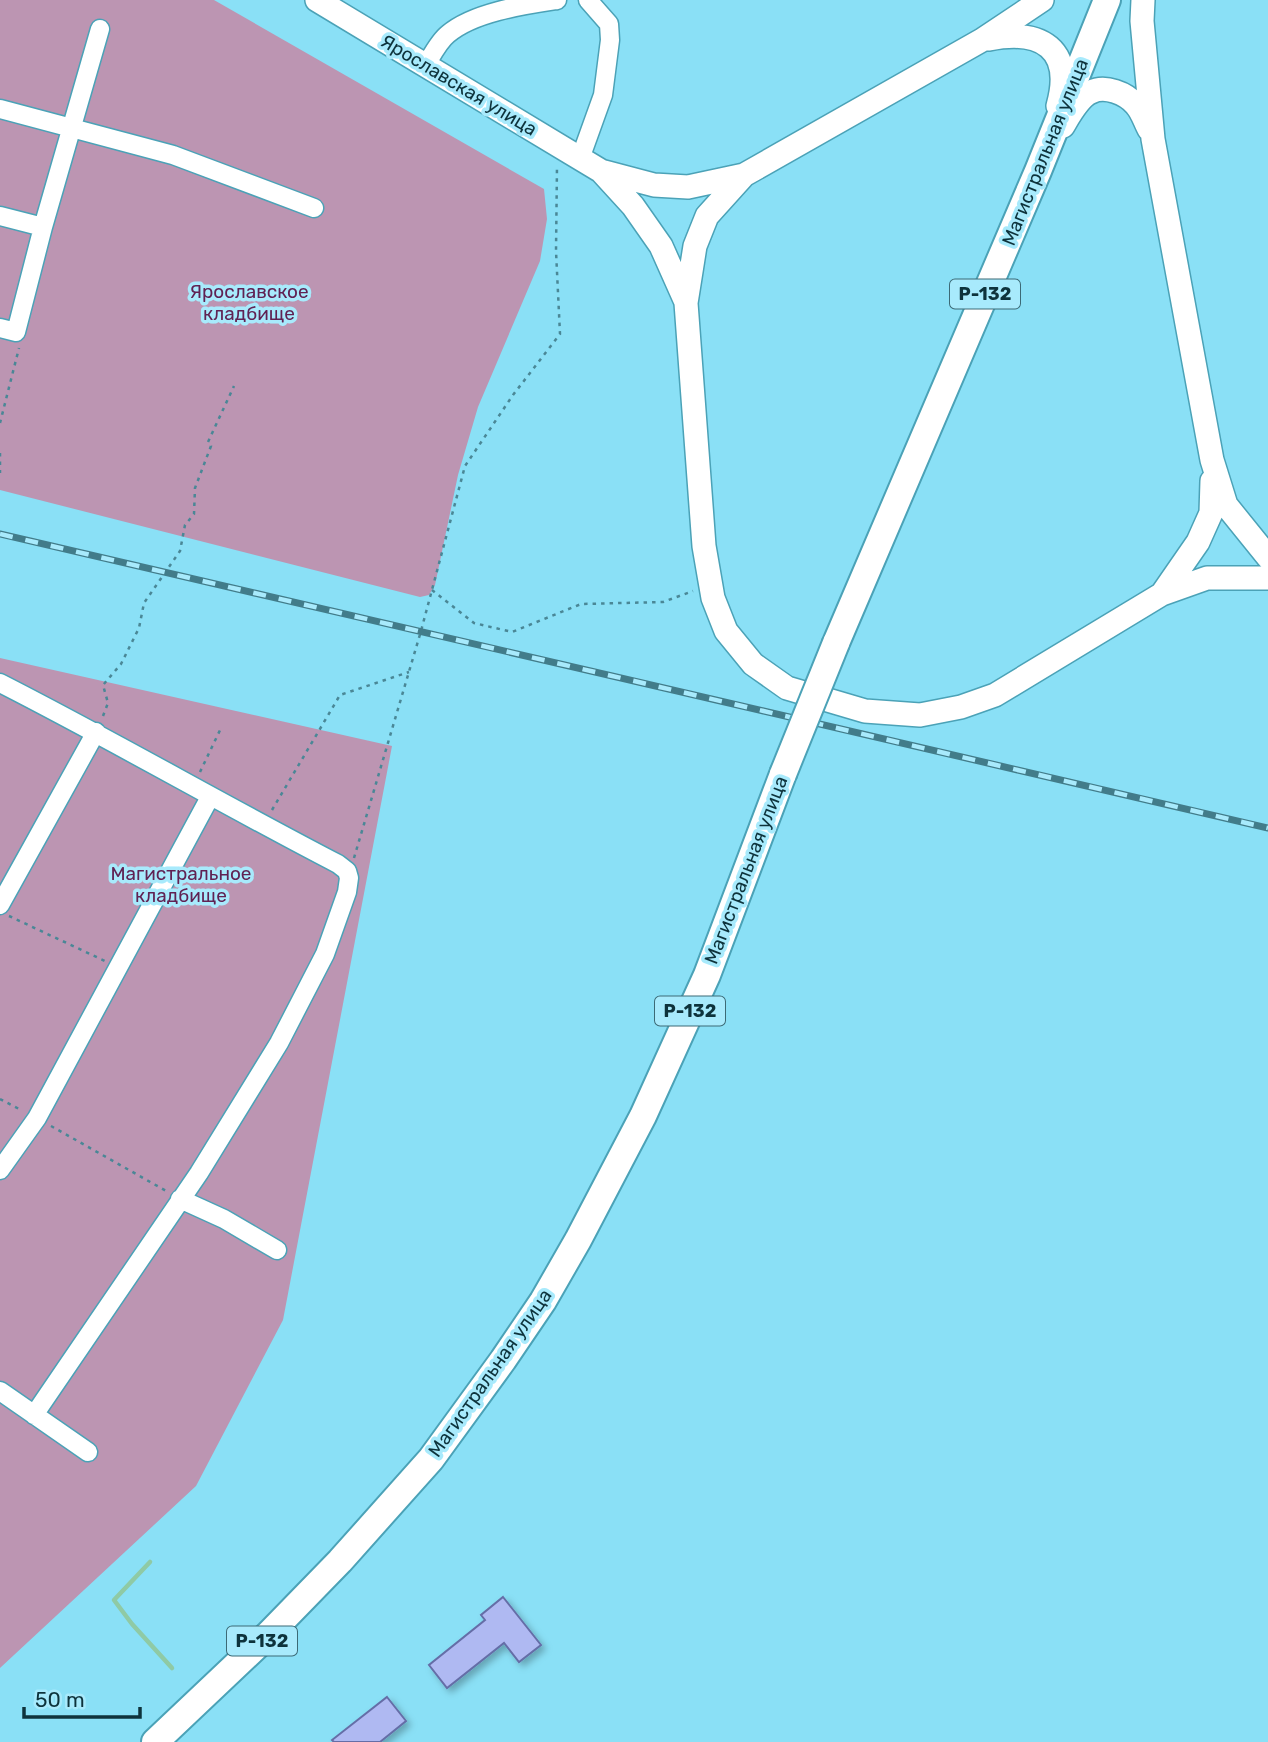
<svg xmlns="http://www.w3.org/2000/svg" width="1268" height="1742" viewBox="0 0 1268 1742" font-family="Rubik,sans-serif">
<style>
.green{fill:#bc95b2}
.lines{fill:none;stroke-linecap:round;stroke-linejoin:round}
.stream{stroke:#8fcaa5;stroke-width:4.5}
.building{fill:#afb9f2;stroke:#656ea7;stroke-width:2;filter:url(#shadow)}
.minor-casing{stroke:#4ba2b7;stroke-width:21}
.major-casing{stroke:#4ba2b7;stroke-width:26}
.highway-casing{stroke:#4ba2b7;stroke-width:30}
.path{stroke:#4a8796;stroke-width:2.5;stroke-dasharray:3.5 5;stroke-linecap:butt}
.minor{stroke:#fff;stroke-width:18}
.major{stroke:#fff;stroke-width:23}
.highway{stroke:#fff;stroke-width:26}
.rail-casing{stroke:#427c8a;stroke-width:7}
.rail{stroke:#a8eafc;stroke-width:4.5;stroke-dasharray:13;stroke-linecap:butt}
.highway-bridge-casing{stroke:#4ba2b7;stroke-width:30;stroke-linecap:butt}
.highway-bridge{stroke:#fff;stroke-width:26}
.labels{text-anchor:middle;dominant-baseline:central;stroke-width:7;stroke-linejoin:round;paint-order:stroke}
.shield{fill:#a8eafc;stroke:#3c6a76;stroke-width:2}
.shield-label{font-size:18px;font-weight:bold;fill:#0e333c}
.street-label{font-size:19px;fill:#0e333c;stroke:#a8eafc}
.park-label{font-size:19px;fill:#602253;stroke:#a8eafc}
</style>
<defs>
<filter id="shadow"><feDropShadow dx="4" dy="4" stdDeviation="3.5" flood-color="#0004"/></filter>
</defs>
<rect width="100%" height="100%" fill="#8ae0f6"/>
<path class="green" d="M0,0H214L544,189L547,219L540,261L478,407L458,475L435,585L429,595L420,597L0,490Z
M0,658L392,746L283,1320L196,1486L0,1668Z"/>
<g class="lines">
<path class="stream" d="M150,1562L114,1600L132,1624L172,1668"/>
</g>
<path class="building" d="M503,1597L541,1645L519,1662L504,1643L447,1688L429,1665L485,1620L481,1615Z
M387,1697L406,1721L380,1742H334L332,1740Z"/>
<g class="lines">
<defs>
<path id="minor" d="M426,65C432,55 439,41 448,34C474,12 524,5 557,0
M0,109L173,155L314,208
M580,159L603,95L610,40L609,24L588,0
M0,216L43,227L100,29
M0,328L16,332L43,227
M0,683C114,741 224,805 338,864L347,871L349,878L347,892L325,954L279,1043L199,1173L34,1415
M0,905L96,732
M0,1170L37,1118L210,797
M180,1199L224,1219L277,1250
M0,1391L88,1452"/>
<path id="major" d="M317,0L601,171L654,185L688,187L744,175L982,40L1042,0
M1143,0L1142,21L1153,139L1212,460L1226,505L1268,557
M989,39C1041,29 1074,48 1058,106
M1063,126C1069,116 1079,97 1091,92C1105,85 1126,93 1136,105C1142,111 1145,122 1149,129
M601,171L633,206L661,246L686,302
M744,175L707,216L695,246L686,303L704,546L713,598L726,631L753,664L787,688L865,711L920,715L961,707L995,695L1162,594L1207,578H1268
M1162,594L1198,542L1211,513L1212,481"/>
<path id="highway" d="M836,643L1038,171L1107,0
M155,1742L268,1635L340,1561L431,1459L503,1360L543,1301L578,1240L643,1116L707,975L783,774"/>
</defs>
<use href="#minor" class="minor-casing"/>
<use href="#major" class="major-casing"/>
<use href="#highway" class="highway-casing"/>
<path class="path" d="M0,423L19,348
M0,453V473
M432,590L474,623L512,632L581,604L663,602L693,591
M103,716L108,703L103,685L121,664L139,628L144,603L180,551L185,525L194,514L195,488L211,446L208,442L234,386
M200,772L222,726
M272,810L340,695L409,672
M354,858L421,631L465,466L513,395L560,334L556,251L557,166
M9,916L105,961
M0,1099L21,1110
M51,1126L168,1192"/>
<use href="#minor" class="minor"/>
<use href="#major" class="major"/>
<use href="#highway" class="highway"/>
<defs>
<path id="rail" d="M0,534L1268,828"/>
</defs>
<use href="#rail" class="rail-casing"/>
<use href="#rail" class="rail"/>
<defs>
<path id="highway-bridge" d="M783,774L836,643"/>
</defs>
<use href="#highway-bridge" class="highway-bridge-casing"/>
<use href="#highway-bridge" class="highway-bridge"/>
</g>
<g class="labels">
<g class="shield">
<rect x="950" y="279.5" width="70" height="29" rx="5"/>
<rect x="655" y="996.5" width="70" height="29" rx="5"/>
<rect x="227" y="1626.5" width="70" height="29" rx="5"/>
</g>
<g class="shield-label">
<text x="985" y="294">Р-132</text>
<text x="690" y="1011">Р-132</text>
<text x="262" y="1641">Р-132</text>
</g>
<g class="street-label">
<text transform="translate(459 85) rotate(31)">Ярославская улица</text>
<text transform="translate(1045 152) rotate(-68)">Магистральная улица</text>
<text transform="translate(746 870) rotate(-69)">Магистральная улица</text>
<text transform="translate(490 1373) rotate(-55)">Магистральная улица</text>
</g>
<g class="park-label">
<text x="249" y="291">Ярославское<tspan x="249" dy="22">кладбище</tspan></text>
<text x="181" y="873">Магистральное<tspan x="181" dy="22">кладбище</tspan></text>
</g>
</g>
<path d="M24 1707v10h116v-10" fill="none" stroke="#0e333c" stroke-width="3.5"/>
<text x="35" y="1707" font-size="21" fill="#0e333c" stroke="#a8eafc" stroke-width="5" paint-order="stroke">50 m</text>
</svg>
